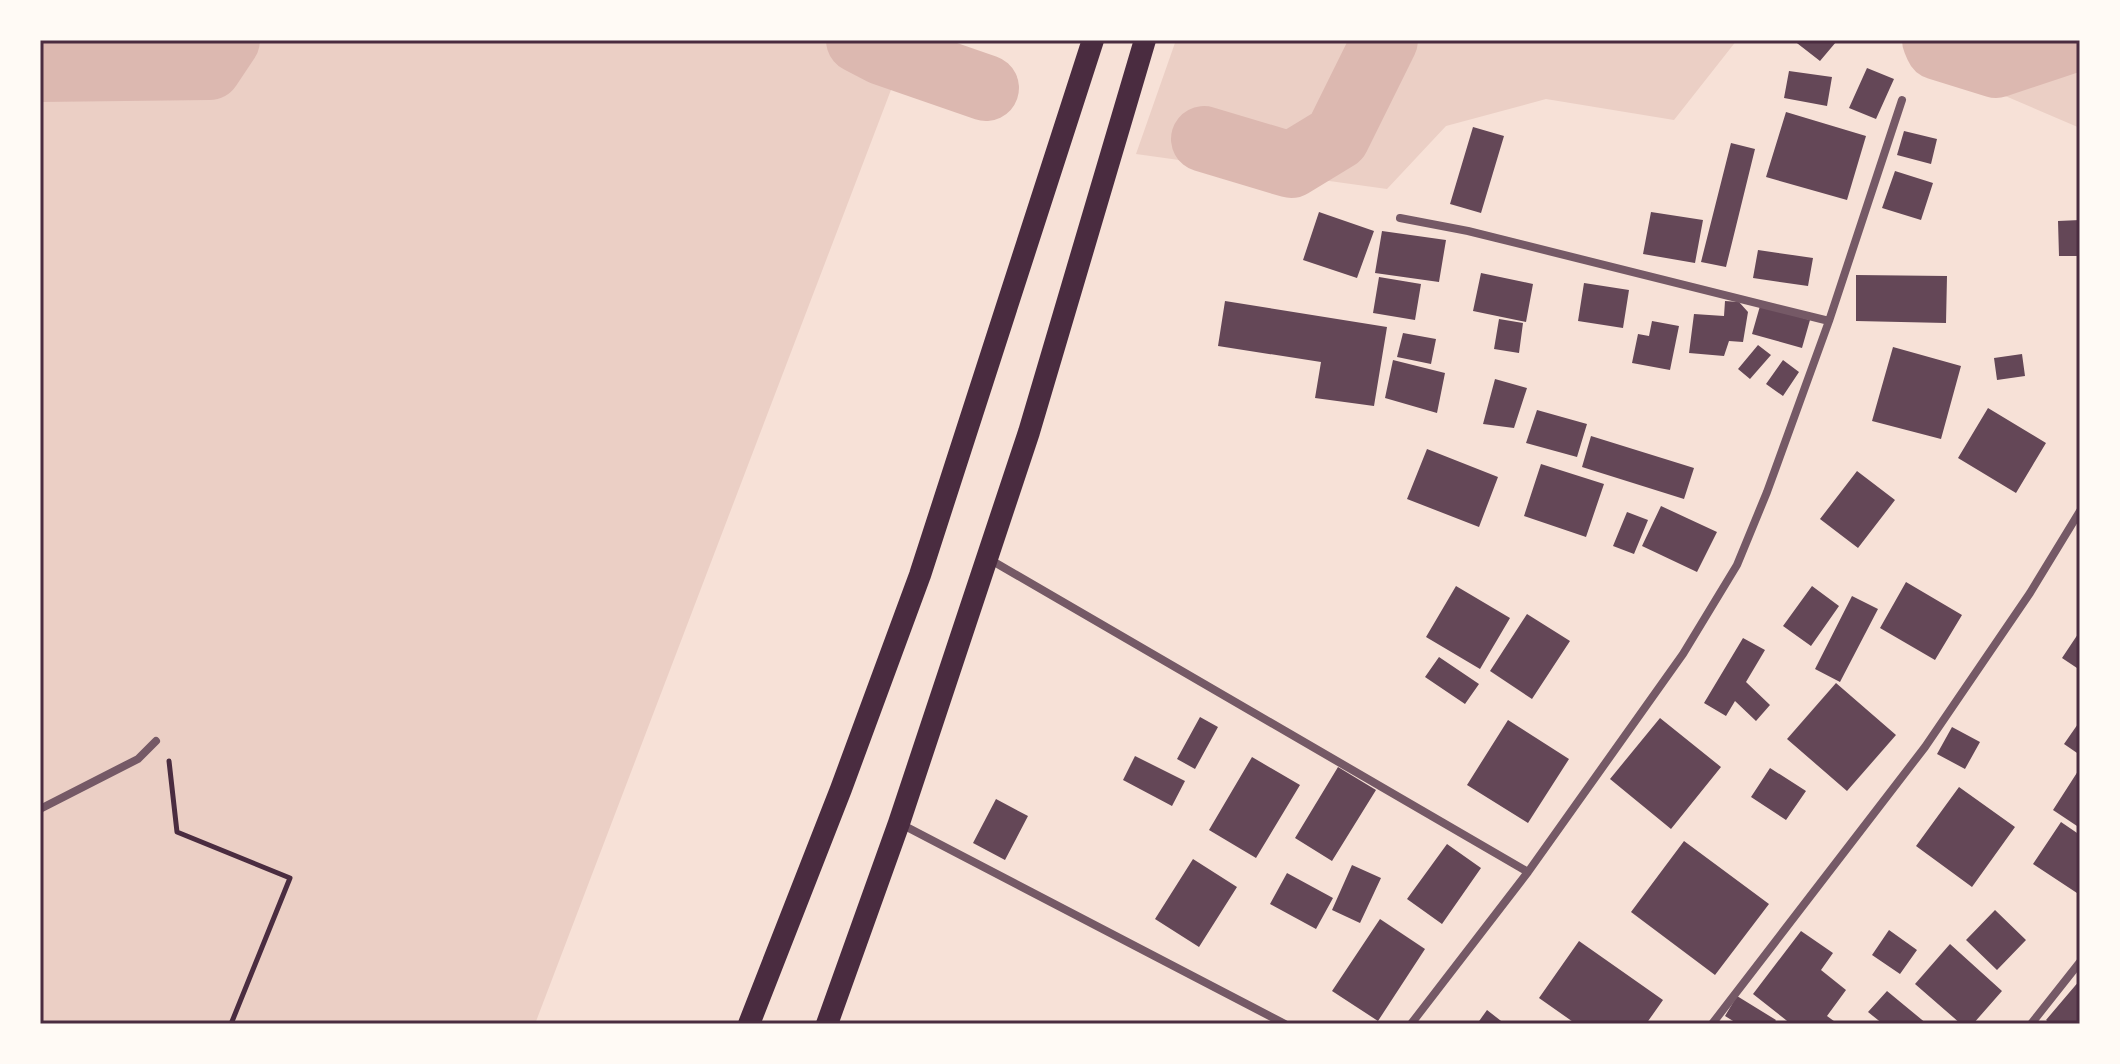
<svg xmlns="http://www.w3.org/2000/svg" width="2120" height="1064" viewBox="0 0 2120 1064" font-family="Lato,sans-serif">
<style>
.green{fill:#ebcfc5}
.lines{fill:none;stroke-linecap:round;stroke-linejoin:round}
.river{stroke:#dcb8b0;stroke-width:66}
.building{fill:#644757}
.path{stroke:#4a2c40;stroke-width:5}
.minor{stroke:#755966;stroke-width:8}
.trunk{stroke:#4a2c40;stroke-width:22}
.neatline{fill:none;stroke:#4a2c40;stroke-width:3}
</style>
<rect width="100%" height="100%" fill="#f7e1d7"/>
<path class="green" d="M40,40H910L535,1024H40Z
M1176,40H1737L1674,120L1546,99L1446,126L1387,189L1136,154Z
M1925,40H2080V128L1989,89Z"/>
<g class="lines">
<path class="river" d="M859,40L882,52L986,88
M1935,40L1938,47L1996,65L2071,40
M40,69L209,67L227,40
M1204,139L1291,165L1337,137L1385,40"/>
</g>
<path class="building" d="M1793,40H1834L1836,42L1820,61Z
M1867,68L1894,79L1876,119L1849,108Z
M1789,71L1832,77L1827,106L1784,98Z
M1786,112L1866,136L1847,200L1766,177Z
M1473,127L1504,136L1481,213L1450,204Z
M1904,131L1937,139L1931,164L1897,155Z
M1731,143L1755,149L1726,267L1701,262Z
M1895,171L1933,183L1921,220L1882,208Z
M1319,212L1374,231L1357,278L1303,260Z
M1651,212L1703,220L1695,263L1643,254Z
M2080,220V256H2059L2058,221Z
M1382,231L1446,240L1439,282L1375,273Z
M1758,250L1813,258L1808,286L1753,278Z
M1481,273L1533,284L1526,322L1473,311Z
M1856,275L1947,276L1946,323L1856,321Z
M1379,277L1421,284L1415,320L1373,313Z
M1584,283L1629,290L1623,328L1578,321Z
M1225,301L1387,327L1374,406L1315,398L1321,362L1218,346Z
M1725,301L1739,302L1748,312L1743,342L1729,341L1724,356L1689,353L1694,314L1724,316Z
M1760,306L1810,320L1802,348L1752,334Z
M1499,319L1523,323L1519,353L1494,349Z
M1652,321L1679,326L1670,370L1632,363L1638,334L1649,336Z
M1403,333L1436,339L1431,364L1397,357Z
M1758,345L1771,355L1750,379L1738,369Z
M1893,347L1961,366L1941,439L1872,421Z
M2022,354L2025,376L1997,380L1994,358Z
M1393,360L1445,373L1437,413L1385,398Z
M1783,360L1799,372L1783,396L1766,384Z
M1495,379L1527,388L1514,428L1483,424Z
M1988,408L2046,443L2016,493L1958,458Z
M1537,410L1587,424L1577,457L1526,443Z
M1591,436L1694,468L1684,499L1582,467Z
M1427,449L1498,477L1479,527L1407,499Z
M1541,464L1604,484L1586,537L1524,516Z
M1857,471L1895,500L1858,548L1820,519Z
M1661,506L1717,532L1697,572L1642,546Z
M1627,512L1648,520L1634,554L1613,546Z
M1906,582L1962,615L1935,660L1880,628Z
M1456,586L1510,618L1480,669L1426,637Z
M1812,586L1839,606L1811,646L1783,626Z
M1852,596L1878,609L1840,682L1815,669Z
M1527,614L1570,641L1532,699L1490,671Z
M2080,631V670L2062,658Z
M1743,638L1765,650L1746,682L1770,705L1756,721L1735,701L1726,716L1704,703Z
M1439,657L1479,684L1465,704L1425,677Z
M1836,683L1896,735L1847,791L1787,739Z
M1200,717L1218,727L1195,769L1177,759Z
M1660,718L1721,767L1671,829L1610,779Z
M1508,720L1569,759L1528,823L1467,785Z
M2080,721V755L2064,744Z
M1952,727L1980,742L1965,769L1937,754Z
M1135,756L1185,781L1172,806L1123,780Z
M1252,757L1300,785L1256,858L1209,830Z
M1338,767L1376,790L1332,861L1295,838Z
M1770,768L1806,791L1786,820L1751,797Z
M2080,768V828L2053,810Z
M1959,787L2015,827L1972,887L1916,846Z
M996,799L1028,816L1005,860L973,843Z
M2061,822L2080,835V895L2033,864Z
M1684,841L1769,904L1715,975L1631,912Z
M1447,844L1481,868L1442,924L1407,899Z
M1193,859L1237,887L1199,947L1155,919Z
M1352,865L1381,878L1360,923L1332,910Z
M1287,873L1333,898L1316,929L1270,904Z
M1995,910L2026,940L1997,970L1966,940Z
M1380,919L1425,949L1378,1021L1332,991Z
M1889,930L1917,950L1900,974L1872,955Z
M1801,931L1833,953L1821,970L1846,990L1827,1016L1838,1024H1791L1753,994Z
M1579,941L1663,1000L1646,1024H1576L1539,998Z
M1950,944L2002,991L1973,1024H1961L1915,984Z
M2080,980V1024H2051L2046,1020Z
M1887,991L1927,1024H1883L1868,1012Z
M1737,996L1776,1020L1773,1024H1738L1725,1016Z
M1487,1010L1505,1024H1477Z"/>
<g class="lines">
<path class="path" d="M169,761L177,832L290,878L231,1024"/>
<path class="minor" d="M1400,218L1468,231L1829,321
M989,559L1528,872
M40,809L138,759L156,741
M899,823L1285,1024
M1411,1024L1528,872L1683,654L1737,565L1767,492L1829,321L1902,100
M1712,1024L1925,747L2030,593L2080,511
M2031,1024L2080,962"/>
<path class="trunk" d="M749,1024L841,789L920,575L1093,40
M827,1024L899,823L1029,432L1145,40"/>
</g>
<rect width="2120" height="1064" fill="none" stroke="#fffaf5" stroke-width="84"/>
<rect x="42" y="42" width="2036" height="980" class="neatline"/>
</svg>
